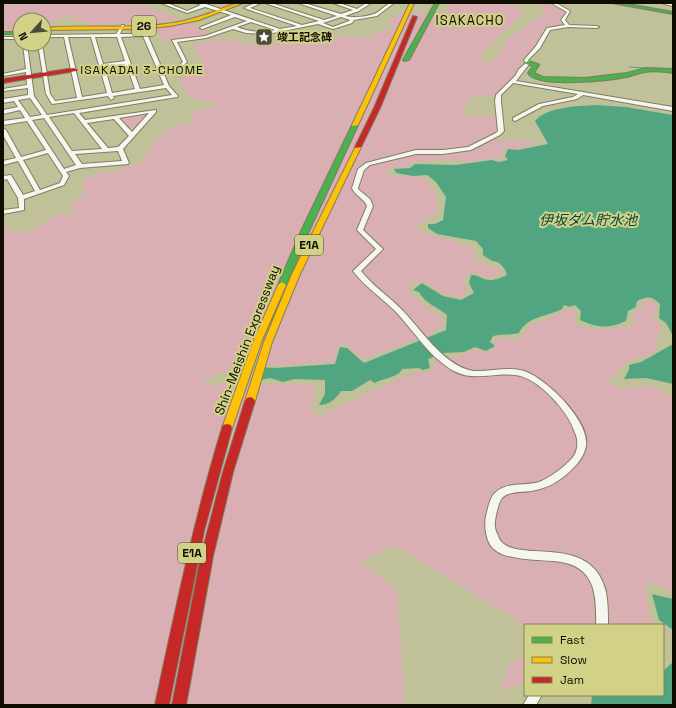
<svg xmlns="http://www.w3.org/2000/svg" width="676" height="708" viewBox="0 0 676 708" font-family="'Space Grotesk','Noto Sans JP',sans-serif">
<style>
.green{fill:#d9afb3}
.water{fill:#51a681}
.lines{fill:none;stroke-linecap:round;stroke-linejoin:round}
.stream{stroke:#51a681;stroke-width:1}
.street-casing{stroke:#7f7e5e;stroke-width:2}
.fast-casing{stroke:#7f7e5e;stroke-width:2}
.slow-casing{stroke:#7f7e5e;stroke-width:2}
.jam-casing{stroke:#7f7e5e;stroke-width:2}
.street{fill:#f6f6f0;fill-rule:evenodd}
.fast{fill:#4caf50;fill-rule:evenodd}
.slow{fill:#ffc107;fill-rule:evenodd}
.jam{fill:#c62828;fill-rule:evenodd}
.labels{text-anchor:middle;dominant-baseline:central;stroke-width:4;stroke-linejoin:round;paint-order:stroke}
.far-poi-label{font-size:11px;font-weight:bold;fill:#0e0d00;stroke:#d1d188;text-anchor:start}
.shield{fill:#d1d188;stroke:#484829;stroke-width:1}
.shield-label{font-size:12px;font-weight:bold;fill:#0e0d00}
.far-neighbourhood-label{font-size:12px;letter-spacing:1px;fill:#0e0d00;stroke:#d1d188}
.far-quarter-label{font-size:13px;letter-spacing:1px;fill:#0e0d00;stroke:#d1d188}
.street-label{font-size:13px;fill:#0e0d00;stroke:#d1d188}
.water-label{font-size:14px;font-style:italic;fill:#064936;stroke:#d1d188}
</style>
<rect width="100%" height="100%" fill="#c0c099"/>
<path class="green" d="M3,3H134L180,19L154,23L93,25L68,16L44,26V20H20V29L3,30Z
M457,3H514L523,13L479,55L488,64L498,56L506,41L534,19L545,16L543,9L536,3H552L564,9L563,25C548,30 542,31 536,47L497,94L469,98L462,115L496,117L498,134L496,140L526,141L540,143L518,149L506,148L503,157L469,162L445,159L410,163L409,166L390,169L386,175L424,178L435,190L438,211L414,229L473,248L477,260L491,267L502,269L496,277L485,278L476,273L468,274L463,281L468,289L461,298L446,295L423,281L413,283L409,292L443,319L442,327L428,335L363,359L348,346L338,344L334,362L274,366L241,360L233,368L206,379L204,383L217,386L226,380L255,381L260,384L316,385L311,410L319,416L410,374L429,372L434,367V360L446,356L456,357L474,350L488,353L496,348L493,342L501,338L520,339L528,327L568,309L576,311L575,325L593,330L635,326L632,316L647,300L658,305L653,316L660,326L656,349L651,354L626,362L608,382L617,387L631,388L646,385L671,396L673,400V593L654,583H645L649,615L656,625H525V628L511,615L492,605L395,545L360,562L397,590L405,705H3V230L31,232L57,214L71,216L75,214L69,206L84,194L82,180L104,172L117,171L124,166H139C153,145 167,120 195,123L191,113L198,109H216L212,102L192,99L180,83L181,71L203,62L196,54L194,44L219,39L262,46L321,35L351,38L348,35L369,40L373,38L368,34L395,28L387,21L400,13H440L448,10L451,5Z
M187,23L214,33L205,37L163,42L155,28Z
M148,113L150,114L134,131L130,132L119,118Z
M525,657V682L500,691L510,662Z"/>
<path class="water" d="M595,105L626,107L673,115V336L666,323L659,318L660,304C652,296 647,296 637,301L636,307L628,311L626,321C607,329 598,328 580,320L581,311L575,305L570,307L564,305L562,309C548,316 526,317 519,333C510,335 502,334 493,336L490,342L495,346L486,351L475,347L464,352L443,353L428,359L430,368L423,370L419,368L402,369C398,378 383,378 375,383L370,380L352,391H341C336,399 329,405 319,405L325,394V380L295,379L283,382L270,378L261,380L260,367L275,368L335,364L340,347L347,348L364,363L446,330L447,315C436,306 426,304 419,292L413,290L422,283L443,296L461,300L474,293L469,283L471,275C477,275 479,277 484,279C493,282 500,278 507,275C505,268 500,261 492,261L483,255V249L476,241L437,234L428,228V224H435L443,220L446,197L436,182L427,175L413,176L396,173L394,169L410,168L415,164L456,165L492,160L499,162L508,160L505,156L508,149L518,150L548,144L535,121C546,107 578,106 595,105Z
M673,344V384L646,378L624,379L629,370V365L641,362Z
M652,594L673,599V630L659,620Z
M673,662V705H591L592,696L598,695H663V671Z"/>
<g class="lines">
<path class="stream" d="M629,67L646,68"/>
<defs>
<path id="street" d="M161,3H167L187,11L201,5L196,3L206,4L280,29L297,26L244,8L255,3H261L250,8L302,25L319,21L265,3H271L324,20L337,16L298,3H304L341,14L353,10L333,3H339L357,9L366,3H371L359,11L345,16C353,18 366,17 374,14C382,11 385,3 394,3L377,16L354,20L352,23L333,29L318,24L268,34L246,33L233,29L206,38L177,42L187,62L175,73L164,74L169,86L178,96L177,97L79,113L85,120L156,110V112L123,149L129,163L128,164L80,168L66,172L69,176L64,185L24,199V210L3,214V210L19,208L18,198L7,179L3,180V176L11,175L23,195L35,191L18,161L3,165V161L16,158L3,135V128L6,130L21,157L46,150L27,121L3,125V121L25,118L20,110L3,114V110L18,107L14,101L3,103V99L28,95V88L3,91V89L27,85L26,72L3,76V74L26,69L23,44H27L34,96L47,115L172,95L166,88L113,96L114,98L111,100L108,96L52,104L46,94L38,44H42L50,94L55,101L77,98L64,37H44V35L116,34L122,25H124L120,34H147L163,71H172L183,62L172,40L205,36L247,21L235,17L202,29L200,28L201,27L231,15L205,7L187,13ZM341,17L350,20L349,21L333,27L323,23ZM251,22L275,30C262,33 249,32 237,27ZM143,36L164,85L140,89L121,37ZM68,37H91L107,93L82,97ZM95,37H117L125,61L103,64ZM119,65L121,66H127L135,89L112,93L105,68ZM30,98L42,115L30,117L18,100ZM74,113L102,149L72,151L49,117ZM149,113L132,132L119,118ZM44,118L76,165L64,169L32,120ZM114,119L129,136L118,147L108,148L87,123ZM118,151L122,161L82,164L75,154ZM48,153L63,176L60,183L40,190L23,160Z
M551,3H556L570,11L565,20L569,25L597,26L599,27L597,28L568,27L550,30L540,48L528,60L530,63L516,81L673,107V111L583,95L577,99L543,106L515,121L513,120V118L539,104L573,97L578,94L513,83L501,95V101L504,131L500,135L471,150L443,154H416L370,165L364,170L358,188L359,190L370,199L373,206L363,230L383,249L361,271C372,285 387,295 399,307C421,328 442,365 473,371C490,372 508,366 524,371C546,378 590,421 586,446C584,458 575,467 566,475C557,482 547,488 536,490C526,493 510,490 502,498C498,503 494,522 495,527C495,530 497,533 498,536C509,568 591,528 606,592C608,603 608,614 608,625H596C597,591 594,564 553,561C540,560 526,560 513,557C505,556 497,553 491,546C486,539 484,525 486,516C488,508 490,496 497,491C509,482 525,486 539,482C550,478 569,464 575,454C578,447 578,439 575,433C569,412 538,377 515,375C494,372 474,382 454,371C430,358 414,331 396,312C382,298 365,287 353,271L376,249L357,230L367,206C364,198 355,196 352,188L358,169L366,163L416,150H443L468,147L496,133L498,131L495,101L496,95L515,76L519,69L526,63L524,60L536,46L547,28L565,25L561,20L567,12Z
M663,3L673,4V6L664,4Z
M3,37H20V39H3Z
M529,695H542L536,705H523Z"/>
<path id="fast" d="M435,3H439L409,60L404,61L403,60Z
M612,3H622L673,12V14Z
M3,32H20V34H3Z
M528,61L538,64L539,65L534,73L543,77L585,78L627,73L646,68L673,69V73C664,72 654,70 645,72C639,73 633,75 627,77C611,80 537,89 528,73L533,66L526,64L525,63Z
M355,123L358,125L310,229L286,285L285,287H279L278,285L302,229L352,125Z"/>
<path id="slow" d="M237,3H243L199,20L170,26L138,29L44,30V28C88,24 135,30 179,22C199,18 218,10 237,3Z
M410,3H414L358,125L353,126L352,125Z
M356,146L361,147L300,274L272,342L255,401L253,404H247L245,401L264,342L292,274Z
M282,282L286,285L262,340L232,428L231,431H223L222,428L254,340L278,285Z"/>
<path id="jam" d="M413,16L417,17L380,108L361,147L356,148L355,147L374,108Z
M74,68L77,70L76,71L3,83V79Z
M250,397L253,398L255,401L233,472L213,556L186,705H172L201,556L223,472L245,401L247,398Z
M227,424L231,425L232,428L204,531L169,705H155C175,612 194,519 222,428L223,425Z"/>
</defs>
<use href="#street" class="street-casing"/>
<use href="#fast" class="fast-casing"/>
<use href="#slow" class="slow-casing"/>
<use href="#jam" class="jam-casing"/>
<use href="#street" class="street"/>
<use href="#fast" class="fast"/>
<use href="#slow" class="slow"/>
<use href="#jam" class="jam"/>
</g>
<defs>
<symbol id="sight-square" viewBox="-11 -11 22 22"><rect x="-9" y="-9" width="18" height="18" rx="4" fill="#4c4c36" stroke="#d1d188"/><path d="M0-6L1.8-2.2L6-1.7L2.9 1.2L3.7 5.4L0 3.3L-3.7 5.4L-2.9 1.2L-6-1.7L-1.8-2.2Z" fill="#fff"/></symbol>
</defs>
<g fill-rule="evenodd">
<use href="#sight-square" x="254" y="27" width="20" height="20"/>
</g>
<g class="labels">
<g class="far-poi-label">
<text x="277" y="37">竣工記念碑</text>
</g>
<g class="shield">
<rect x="132" y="16" width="24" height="20" rx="3"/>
<rect x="295" y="235" width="28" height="20" rx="3"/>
<rect x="178" y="543" width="28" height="20" rx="3"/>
</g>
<g class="shield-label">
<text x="144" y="26">26</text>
<text x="309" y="245">E1A</text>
<text x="192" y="553">E1A</text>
</g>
<g class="far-neighbourhood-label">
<text x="142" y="70">ISAKADAI 3-CHOME</text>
</g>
<g class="far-quarter-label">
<text x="470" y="20">ISAKACHO</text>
</g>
<g class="street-label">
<text transform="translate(247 340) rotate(-69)">Shin-Meishin Expressway</text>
</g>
<g class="water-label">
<text x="588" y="220">伊坂ダム貯水池</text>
</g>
</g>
<rect width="676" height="708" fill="none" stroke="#0e0d00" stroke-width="8"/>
<rect x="524" y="624" width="140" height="72" fill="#d1d188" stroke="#838352"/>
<rect x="532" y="637" width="20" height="6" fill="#4caf50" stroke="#838352"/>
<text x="560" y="644" font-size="12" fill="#0e0d00">Fast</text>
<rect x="532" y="657" width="20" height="6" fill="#ffc107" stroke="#838352"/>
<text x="560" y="664" font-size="12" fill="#0e0d00">Slow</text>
<rect x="532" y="677" width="20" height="6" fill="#c62828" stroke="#838352"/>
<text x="560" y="684" font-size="12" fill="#0e0d00">Jam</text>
<g transform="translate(32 32) rotate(243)"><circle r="19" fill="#d1d188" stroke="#838352"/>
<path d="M0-3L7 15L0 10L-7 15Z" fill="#4c4c36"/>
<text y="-6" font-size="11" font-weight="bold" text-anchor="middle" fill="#0e0d00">N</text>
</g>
</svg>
